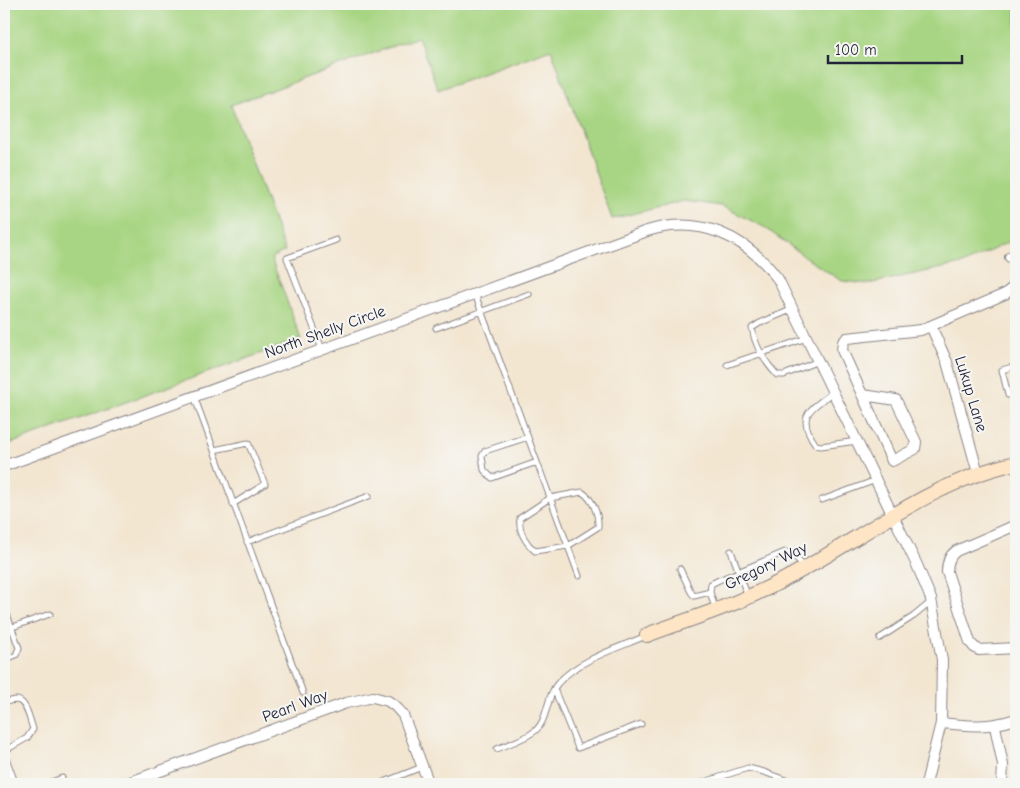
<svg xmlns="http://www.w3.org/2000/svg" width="1020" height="788" viewBox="0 0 1020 788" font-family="'Comic Neue',sans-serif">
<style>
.green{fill:#a8d583;stroke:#657c5f}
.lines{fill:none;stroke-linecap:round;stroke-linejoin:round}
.lane-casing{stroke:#8a8486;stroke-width:7}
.street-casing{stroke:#8a8486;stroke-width:12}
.secondary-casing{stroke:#8a8486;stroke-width:16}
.lane{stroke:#fff;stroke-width:5}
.street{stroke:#fff;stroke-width:10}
.secondary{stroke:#fde5c5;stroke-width:14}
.labels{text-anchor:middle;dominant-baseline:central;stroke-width:4;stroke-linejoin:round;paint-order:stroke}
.street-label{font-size:16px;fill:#22223b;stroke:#f6f6f2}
</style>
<rect width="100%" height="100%" fill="#f6f6f2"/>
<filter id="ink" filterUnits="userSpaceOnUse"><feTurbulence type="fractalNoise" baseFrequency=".02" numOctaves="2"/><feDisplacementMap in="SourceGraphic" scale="10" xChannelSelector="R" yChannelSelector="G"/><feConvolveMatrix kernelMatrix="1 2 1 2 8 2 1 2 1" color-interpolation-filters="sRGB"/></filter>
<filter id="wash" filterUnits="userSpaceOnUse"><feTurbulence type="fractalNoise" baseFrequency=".0096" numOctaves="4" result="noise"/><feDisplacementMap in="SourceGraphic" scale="20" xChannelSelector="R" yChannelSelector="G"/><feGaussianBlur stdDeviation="1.12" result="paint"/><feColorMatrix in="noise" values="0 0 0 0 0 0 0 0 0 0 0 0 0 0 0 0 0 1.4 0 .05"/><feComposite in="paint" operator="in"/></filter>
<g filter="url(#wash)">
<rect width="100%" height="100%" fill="#f3e6d1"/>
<path class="green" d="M4,4H1016V238L966,263L868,284L842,281L812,262L764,227L722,206L684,201L612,219L551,49L438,90L418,37L231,105L285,251L271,258L301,339L4,446Z"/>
</g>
<g filter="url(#ink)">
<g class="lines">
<defs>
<path id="lane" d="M475,294L579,576
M793,309L760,323L752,328C755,347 764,361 777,375H784L818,361
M436,328L529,294
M322,349L287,258L336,240
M727,365L807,338
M1016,366L1002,370L1008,395L1016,393
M833,392C810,410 795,415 816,445L821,446L857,441
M194,396L303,693
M528,437L485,451L482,456L484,470L492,478L537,462
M214,450L248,443L265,484L233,504
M582,492C593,499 599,515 598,527L568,546L535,551C526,543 518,531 520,518L550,498Z
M822,500L876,480
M247,542L369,496
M731,551L748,597
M680,569L691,592L694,596L710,592
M4,606L19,648L16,655L4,660
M715,608L710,592L711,584L719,580L785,552L793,554L804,567
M4,630L50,614
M880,638L914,616L931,602
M554,689L578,748L641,724
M4,702C7,702 13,700 17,700C27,702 30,721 33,729L27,738L4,751
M497,749C508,744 522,740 532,733C549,723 545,697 558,683C578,660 618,648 646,636
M46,784L62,778
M379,784L422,767
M698,784L748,768L764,772L796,784"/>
<path id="street" d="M1010,257L1016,254
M931,326L947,362L978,473
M863,395L896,400L916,442L915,449L892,461L842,350L843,342L847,338L921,330L1005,294L1016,285
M4,466L647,231C700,215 746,236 778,279L917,565L931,599L942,660L941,723L926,784
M1016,525L956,551C949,556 947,563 947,572L970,642L974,647L979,650L1016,648
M941,723C970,726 988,728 1016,719
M995,726L1003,765L1002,784
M4,760L13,784
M125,784L346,703L373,697L388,701L395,706L403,715L429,784"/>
<path id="secondary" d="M647,635C683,621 722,610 757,593C845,553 920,484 1016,463"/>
</defs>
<use href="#lane" class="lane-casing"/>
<use href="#street" class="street-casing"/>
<use href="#secondary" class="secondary-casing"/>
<use href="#lane" class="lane"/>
<use href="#street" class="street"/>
<use href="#secondary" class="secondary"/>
</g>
</g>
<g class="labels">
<g class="street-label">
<text transform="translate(325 332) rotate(-20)">North Shelly Circle</text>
<text transform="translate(971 394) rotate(73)">Lukup Lane</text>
<text transform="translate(766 566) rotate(-26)">Gregory Way</text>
<text transform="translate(295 706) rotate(-20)">Pearl Way</text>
</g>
</g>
<rect width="1020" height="788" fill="none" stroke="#f6f6f2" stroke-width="20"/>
<path d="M828 55v8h134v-8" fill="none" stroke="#22223b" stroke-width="2.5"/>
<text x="835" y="55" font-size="15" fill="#22223b" stroke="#f6f6f2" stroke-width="4" paint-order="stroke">100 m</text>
</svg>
